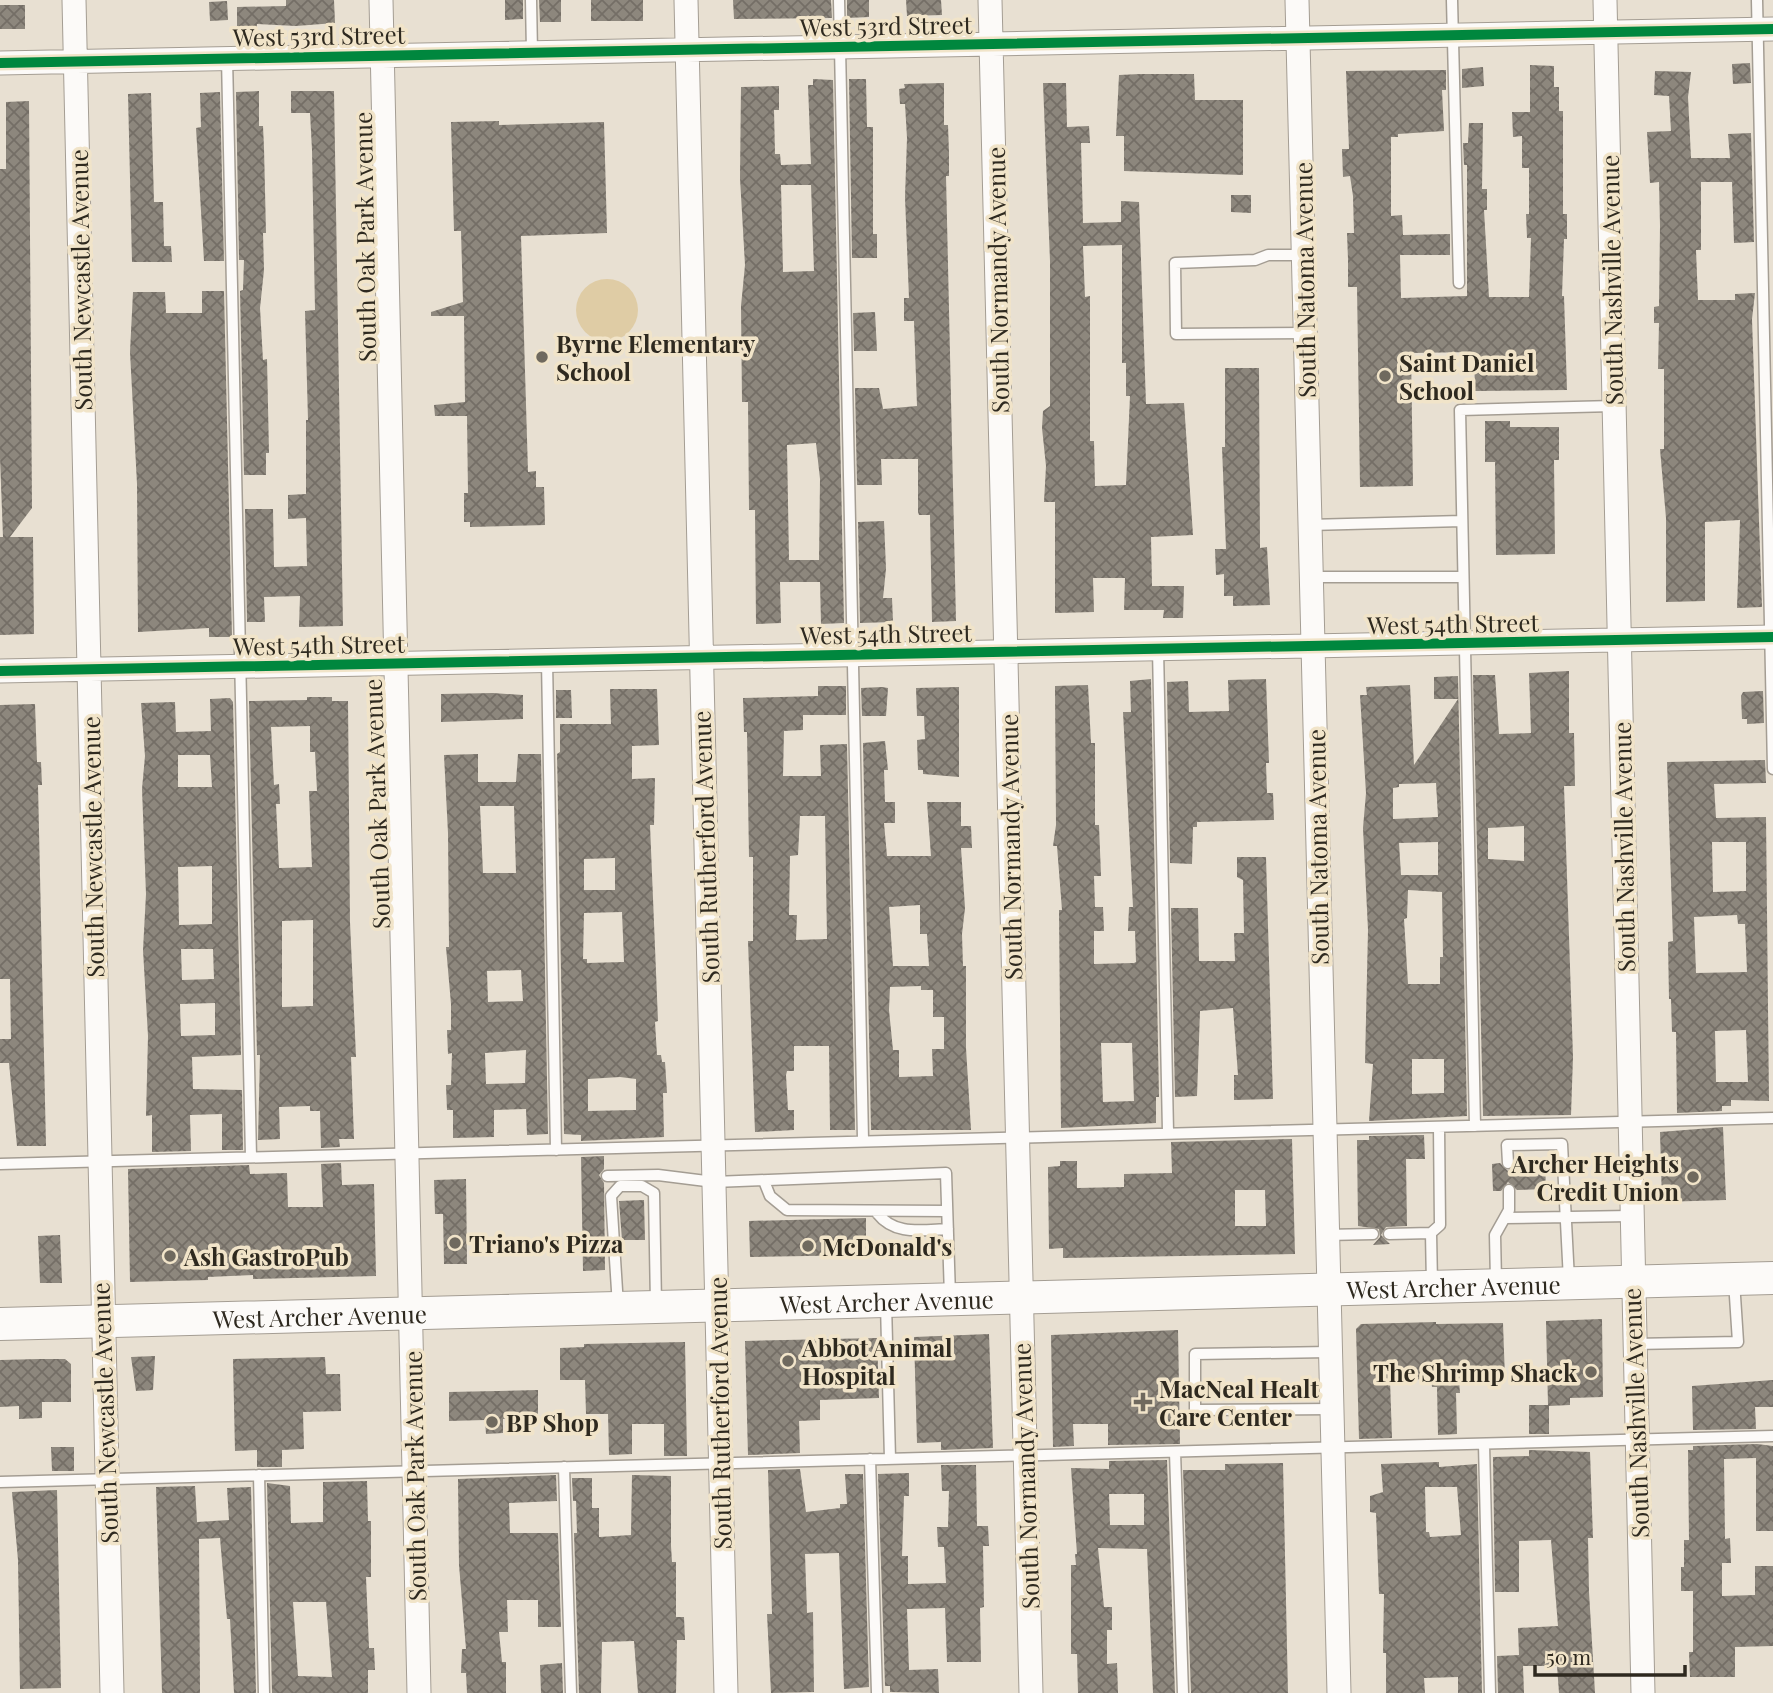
<svg xmlns="http://www.w3.org/2000/svg" width="1773" height="1693" viewBox="0 0 1773 1693" font-family="'Playfair Display',serif">
<style>
.park{fill:#dfcca5}
.building{fill:url(#building-cross-hatch);fill-rule:evenodd}
.lines{fill:none;stroke-linecap:round;stroke-linejoin:round}
.lane-casing{stroke:#a49d93;stroke-width:13}
.street-casing{stroke:#a49d93;stroke-width:25}
.secondary-casing{stroke:#a49d93;stroke-width:34}
.lane{stroke:#fcfaf8;stroke-width:10}
.street{stroke:#fcfaf8;stroke-width:23}
.secondary{stroke:#fcfaf8;stroke-width:32}
.cycleway-casing{stroke:#f1e4c9;stroke-width:15}
.cycleway{stroke:#00873e;stroke-width:10}
.poi-dot{fill:#6f695e;stroke:#f1e4c9;stroke-width:2.5}
.labels{text-anchor:middle;dominant-baseline:central;stroke-width:7;stroke-linejoin:round;paint-order:stroke}
.street-label{font-size:24px;fill:#2e291f;stroke:#f1e4c9}
.poi-label{font-size:24px;font-weight:bold;fill:#2e291f;stroke:#f1e4c9;text-anchor:start}
</style>
<defs>
<pattern id="building-cross-hatch" width="8" height="8" patternUnits="userSpaceOnUse" patternTransform="scale(1.75)"><rect width="8" height="8" fill="#8d877d"/><path d="M0 0l8 8M0 8l8-8" fill="none" stroke="#746e66"/></pattern>
</defs>
<rect width="100%" height="100%" fill="#e8e0d2"/>
<path class="park" d="M576 310a31 31 0 1 1 62 0a31 31 0 1 1-62 0Z"/>
<path class="building" d="M286,0H334L335,23L296,26L257,24V30H237V7L286,6Z
M505,0H523V19L505,20Z
M539,0H561V22H540Z
M591,0H643V21H591Z
M733,0H831L832,18L734,19Z
M847,0H869V17L847,18Z
M906,0H941L942,15L907,16Z
M227,1L228,20L210,21L209,2Z
M0,5H25V29H0Z
M1750,63L1751,83L1733,84L1732,64Z
M1530,65L1554,66V87H1559V111H1563V214H1567V239H1564L1562,296H1564L1567,390L1475,391L1474,352L1411,353L1413,486L1360,487L1357,287H1348V259L1347,233H1354L1353,196L1350,176L1343,177L1342,149H1349L1346,71L1446,70V90H1442L1444,131L1398,134V137H1391V216L1402,215L1403,235L1450,234V255H1400L1401,298L1467,296V165H1464L1463,143H1468L1469,123H1483L1482,189H1487V210H1484L1489,297H1529L1531,238H1527L1526,214H1529V168H1522V136L1513,137L1512,112H1530Z
M1483,67L1484,86L1462,88V69Z
M1655,71L1691,72L1688,97L1691,158H1730L1728,134L1751,133L1754,242L1734,243L1732,182H1701V250H1696L1698,300H1735V294L1755,293L1752,319L1762,607L1737,608L1740,520L1705,522V601L1666,602V518L1660,449H1664V369H1658L1659,323H1654V307L1659,306L1660,226L1659,182L1650,183L1647,132L1671,131L1669,96L1654,95Z
M1140,74H1194L1195,100H1243V175L1124,171V136H1116L1119,75Z
M813,79L833,80L844,623L821,624L820,582H780L781,623L756,624L755,510H749L748,402H742L741,306L745,265L740,178L741,87L779,86V110H774L775,154H780L781,165L811,164L808,85H813ZM781,185H811L814,271L783,272ZM816,443L820,479L819,560H789L787,445Z
M849,79H866L867,127H873V234H877V258H852Z
M944,83V125H948L949,153V176H946L956,621L932,622L930,515H919L918,512V459H881L882,485H857L855,388H879L883,409L917,406L914,321H904V298H909L905,197L907,138L905,104H900L899,89L905,88L904,84Z
M1043,83H1066L1067,127L1089,126L1090,143H1081L1083,223L1121,222V201L1139,202L1146,404L1184,403L1193,535L1151,537L1152,586H1184L1183,618H1163L1164,610H1124L1125,578H1093L1094,612L1055,613V502H1044L1046,466L1042,428L1043,411L1050,406V261ZM1122,245V363H1126V396H1130L1126,485L1095,486L1094,441H1090V296L1085,297L1083,246Z
M259,91V126H263L264,148L266,233H263L264,270L260,308L263,360L267,359L269,453H266V475H244L240,291L243,290L244,260H239L236,92Z
M291,91H334L343,626L299,627L300,596L264,597L265,622H247L245,509H273L274,567L307,566L306,518L288,519V495L306,494V420H308L305,311L315,310L312,150L310,113H291Z
M220,92L224,261H204L196,128L201,127L200,93Z
M151,93L154,202H163L164,246H171L172,262H132L128,94Z
M29,101L32,508L10,537H33L34,634L0,635V537H3L0,458V169H6V102Z
M499,121V125L604,122L607,233L521,236L528,472L536,471V487H544L545,525L470,527V522H464V493H468L467,416H435L434,405L465,402L464,316H431V312L463,302L461,231H454L451,122Z
M1231,195H1251V213L1231,212Z
M202,291H224L232,637H209V628L138,632L137,484L130,352L133,292H165L166,313H202Z
M875,312L877,351H854L853,313Z
M1225,368H1259L1260,548L1267,547L1270,605L1233,606V596H1224V574L1216,575L1215,549H1226L1222,447H1225Z
M1485,421H1510V427H1559V460H1554L1555,554L1496,555L1495,462H1485Z
M884,521L886,569L883,598H892L893,622L860,623L858,522Z
M1569,671V733H1574L1575,786H1564L1573,1057L1571,1115L1483,1116L1473,675H1495L1499,734L1531,733L1529,673ZM1524,826V861L1488,859V828Z
M1458,676L1467,1116L1369,1121L1373,1064L1365,1063L1368,930L1363,828L1366,793L1360,695H1367L1366,687L1410,685L1414,765L1458,699H1434V677ZM1436,783L1438,817L1393,819V788L1399,787V784ZM1438,842V875H1401L1399,843ZM1408,890L1442,892L1443,957H1440V984H1408L1404,919L1407,918ZM1412,1059H1444V1093L1412,1094Z
M1151,679L1159,1097H1156V1123L1061,1128L1059,910H1062L1057,846H1053L1056,825L1055,686L1088,685L1091,743H1095V825H1099L1101,876H1094L1095,907H1103L1104,931H1094V964L1134,963L1136,962L1135,931H1128L1129,907H1133L1123,712H1131L1130,681ZM1101,1043H1132L1134,1101L1103,1102Z
M1266,679L1269,763H1266L1267,793H1273L1274,820L1197,822V827H1193L1192,864L1170,863L1167,682L1188,681L1189,712L1229,711L1228,680Z
M818,686H846V715H803V730L784,731L783,776H821L820,745L847,744L855,1130H830L829,1046H794V1071H787L786,1075L788,1110H794V1130L755,1132L748,941H753V857H749L747,732H744L743,698L818,696ZM800,816H825L827,939L796,940L797,915H789L790,856L798,855Z
M882,687L888,688L886,716H862L861,688Z
M959,687V777L923,774V770H918L917,740L925,739L924,716H917L916,688Z
M610,689H657L659,745L632,746V779L655,778L654,825H650L658,1021L655,1022L657,1055H661L662,1062H665L667,1093H663L664,1137L581,1141V1135L564,1134L557,754L560,752V724H611ZM615,858V890H584V859ZM622,912L624,962L587,963V959H583L584,913ZM620,1077L636,1079V1110L588,1111V1079Z
M556,690H571L572,718H556Z
M1763,691L1764,723L1747,724V719H1742L1741,696L1743,692Z
M493,693L523,695V719L441,722V694Z
M307,697H332V701H348L350,922L356,1057H351L354,1139H339L340,1147L321,1148L320,1111H310V1106L279,1107L280,1139L258,1140L260,1055H257L249,701L307,700ZM310,726V752H315L317,791H309L312,867L279,868L276,804H280L279,784L274,785L271,727ZM313,920V1006L282,1007V921Z
M230,698L233,702L241,1055L192,1057L193,1089L242,1090L243,1150H222V1114L190,1115L191,1151L152,1152V1115L146,1116L148,1036L143,950L146,894L142,789L145,756L141,703L175,702L176,732L211,731L210,699ZM178,755H210L212,787H178ZM212,866V924L179,925L178,867ZM181,949H213L214,979L182,980ZM215,1003V1035L181,1036L180,1004Z
M35,704L37,762H41L42,785H38L46,1146H17L9,1063H0V1039H11L10,979H0V705Z
M885,741L888,770H884L885,802H895V823H884L887,856H931L927,802H961V826H971L972,848H961L965,908L962,934L963,966H966V1048L971,1130H871L863,743ZM920,905V934H927L929,966H893L889,907ZM921,986V990H933V1017H944V1049H932L933,1076L899,1077V1050H893L889,1010L890,987Z
M478,754V782H516L518,754H541L548,1134L527,1135L526,1109L494,1110V1137L453,1138V1110H447L446,1085H451L452,1053L448,1054L447,1030H451V1004L446,947H449L448,833L444,755ZM480,806H514L516,873H483ZM521,970L523,1001L488,1002L487,971ZM526,1050L525,1083L486,1084L485,1053Z
M1765,760L1766,783L1714,784L1716,818L1766,817L1769,1101L1731,1100V1106H1722V1111L1677,1113L1676,1032H1672L1671,999H1669L1668,942L1673,941L1667,762ZM1712,842H1746V891L1713,892ZM1737,915L1738,924H1745L1747,972L1696,973L1694,917ZM1746,1030L1748,1082H1716L1715,1031Z
M1237,857H1266L1273,1099L1234,1100V1075H1238L1233,1008L1200,1011L1197,1096L1175,1097L1171,908H1198L1199,961H1235L1234,933H1244L1243,880L1237,877Z
M1723,1127L1726,1200L1662,1202L1660,1132Z
M1424,1135L1425,1159H1406L1407,1226L1386,1227L1381,1235L1390,1244L1373,1245L1380,1237L1379,1229L1358,1226L1357,1140H1369V1136Z
M1292,1139L1295,1254L1063,1258V1248L1049,1249L1048,1167L1060,1166V1161H1077V1188L1124,1187V1174L1172,1173L1171,1142ZM1235,1190H1265L1266,1226H1235Z
M604,1156V1169L599,1175L604,1183L605,1270L583,1271L581,1157Z
M1545,1162L1546,1189L1517,1190L1508,1182L1501,1191H1493L1492,1164L1500,1163L1508,1171L1516,1163Z
M341,1163L342,1185L374,1184L376,1276L253,1279V1275L208,1277V1280L130,1282L128,1169L249,1165L250,1174L287,1173L288,1207H323L321,1164Z
M466,1179L467,1264H444L443,1214H435L434,1180Z
M644,1200L645,1240H622L619,1201Z
M866,1218V1255L750,1257L749,1221Z
M60,1235L62,1283H40L38,1236Z
M1602,1319L1603,1397L1570,1398V1405L1549,1406V1434H1529V1405H1548L1546,1321Z
M1436,1322V1324L1503,1323L1505,1379L1459,1380L1460,1393H1456L1457,1434L1438,1435L1437,1387H1432L1431,1379L1390,1380L1392,1438L1359,1439L1356,1329L1361,1324Z
M1178,1330L1180,1444L1108,1445V1424H1073L1074,1446L1053,1447L1051,1335Z
M989,1334L993,1448L941,1450V1442L917,1443L914,1337Z
M877,1338L879,1398L820,1400V1420L799,1421L800,1453L748,1455L745,1341Z
M685,1342L687,1456H664V1424H632V1454L609,1455L608,1414H586L585,1380H560V1348L584,1347V1344Z
M155,1356L153,1390L136,1391L131,1357Z
M325,1357L326,1374H340L341,1411L303,1412L304,1449L282,1450V1467H257V1450L235,1451L233,1359Z
M39,1359H65L71,1364V1402H42V1418L19,1419V1406L0,1407V1360Z
M1773,1380V1407H1755L1756,1429L1693,1430L1692,1386Z
M538,1390V1418L503,1419V1433L486,1434L485,1420L449,1421V1392Z
M1757,1444L1773,1446V1531H1756V1458L1724,1459L1725,1539L1730,1538L1731,1563H1722V1596L1755,1595V1566H1773V1646L1735,1647V1677H1690L1689,1652H1693V1591H1681V1567H1684V1540H1689L1688,1450H1693V1446Z
M51,1447H74V1471H52Z
M1529,1450L1590,1452L1593,1538H1588L1589,1592L1595,1693H1559L1557,1666H1523L1524,1693H1498L1497,1656L1519,1655L1518,1628L1558,1626L1551,1540L1519,1541V1592H1495L1493,1457L1529,1456Z
M1167,1460L1175,1693H1153L1147,1549L1098,1548L1104,1607H1112V1630H1107V1664L1117,1663L1118,1693H1078L1077,1654H1071V1565H1076L1075,1554H1077L1071,1468L1109,1469V1461ZM1109,1494H1144V1525H1110Z
M1439,1462V1467L1477,1464L1482,1693H1458V1677L1424,1678L1425,1693H1386V1653H1383L1384,1594H1379L1376,1513L1370,1512V1496L1383,1492L1381,1464ZM1425,1487H1457L1461,1535L1430,1537L1429,1532H1426Z
M1283,1463L1288,1693H1191L1183,1470H1225V1464Z
M941,1465H976L977,1526H988L989,1546H983L984,1607L980,1608L981,1662H947L945,1608L907,1609L909,1670L938,1669L939,1693L890,1692V1686H885L878,1474L909,1473V1496H904L902,1556H908V1584L946,1583L944,1547H938L937,1527H948L949,1491H942Z
M800,1469L806,1512L840,1508V1504H847L845,1474H863L869,1687L844,1689L839,1553L805,1554L807,1613L813,1612L814,1692L771,1693L767,1614H772L768,1470Z
M556,1475L557,1501L509,1503L510,1533H558L561,1627H538V1600H507L508,1632H499L502,1662H506V1693H467L466,1673H461L462,1649H466L459,1565L458,1479Z
M632,1475L671,1476V1546L672,1562H676V1617H684L685,1640H677L676,1693H638L634,1641L602,1642L601,1693H579L574,1533H577L576,1501H573L572,1478H592V1508H599V1537L631,1535Z
M367,1481L368,1521H371V1577H366L369,1648H374L375,1670H368V1693H272L267,1483L290,1486L291,1523L323,1522V1482ZM293,1602H326L332,1677L298,1676Z
M195,1486L197,1522L229,1520L227,1488L251,1487L256,1693H234L230,1619H227L220,1538L199,1539L200,1693H162L156,1487Z
M57,1490L61,1688L20,1689L18,1560L12,1492Z
M562,1663L563,1693H541L540,1665Z"/>
<g class="lines">
<defs>
<path id="lane" d="M531,0L532,52
M839,0L863,1139
M1452,0L1459,283
M1757,0L1773,769
M227,58L251,1157
M1304,255H1268L1255,260L1175,263L1176,334L1306,333
M1309,525L1462,521
M1310,577H1463
M1158,649L1168,1132
M547,661L556,1150
M1475,1126L1460,410L1614,406
M1508,1163L1507,1145L1562,1144L1569,1280
M0,1164L1773,1118
M607,1176L658,1175L714,1182L946,1173L950,1296
M764,1181L770,1196L787,1210L947,1211
M877,1213C895,1236 921,1230 948,1229
M1505,1218L1630,1216
M1389,1234L1431,1233
M1326,1235L1373,1234
M1496,1281L1495,1235L1509,1210V1190
M1432,1284L1431,1233L1440,1225L1439,1127
M886,1304L890,1459
M618,1306L611,1196L620,1186H642L654,1193L656,1304
M1634,1344L1738,1342L1734,1281
M1329,1352L1195,1354V1410L1331,1409
M1484,1444L1490,1693
M1175,1452L1183,1693
M870,1459L877,1693
M564,1467L571,1693
M259,1475L264,1693
M0,1482L1773,1436"/>
<path id="street" d="M74,0L112,1693
M381,0L419,1693
M686,0L726,1693
M990,0L1031,1693
M1297,0L1339,1693
M1605,0L1643,1693
M0,63L1773,29
M0,671L1773,637"/>
<g id="secondary">
<path id="s1" d="M0,1324L1773,1278"/>
</g>
</defs>
<use href="#lane" class="lane-casing"/>
<use href="#street" class="street-casing"/>
<use href="#secondary" class="secondary-casing"/>
<use href="#lane" class="lane"/>
<use href="#street" class="street"/>
<use href="#secondary" class="secondary"/>
<defs>
<path id="cycleway" d="M0,63L1773,29
M0,671L1773,637"/>
</defs>
<use href="#cycleway" class="cycleway-casing"/>
<use href="#cycleway" class="cycleway"/>
</g>
<g class="poi-dot">
<circle cx="542" cy="357" r="7"/>
<circle cx="1385" cy="376" r="7"/>
<circle cx="1693" cy="1177" r="7"/>
<circle cx="455" cy="1243" r="7"/>
<circle cx="808" cy="1246" r="7"/>
<circle cx="170" cy="1256" r="7"/>
<circle cx="788" cy="1361" r="7"/>
<circle cx="1591" cy="1372" r="7"/>
<path d="M1139.5 1391.5h7v7h7v7h-7v7h-7v-7h-7v-7h7z"/>
<circle cx="492" cy="1422" r="7"/>
</g>
<g class="labels">
<g class="street-label">
<text transform="translate(886 25) rotate(-1)">West 53rd Street</text>
<text transform="translate(319 35) rotate(-1)">West 53rd Street</text>
<text transform="translate(364 237) rotate(-91)">South Oak Park Avenue</text>
<text transform="translate(80 280) rotate(-91)">South Newcastle Avenue</text>
<text transform="translate(997 280) rotate(-91)">South Normandy Avenue</text>
<text transform="translate(1304 280) rotate(-91)">South Natoma Avenue</text>
<text transform="translate(1611 280) rotate(-91)">South Nashville Avenue</text>
<text transform="translate(1453 623) rotate(-1)">West 54th Street</text>
<text transform="translate(886 633) rotate(-1)">West 54th Street</text>
<text transform="translate(319 644) rotate(-1)">West 54th Street</text>
<text transform="translate(376 804) rotate(-92)">South Oak Park Avenue</text>
<text transform="translate(92 847) rotate(-91)">South Newcastle Avenue</text>
<text transform="translate(705 847) rotate(-92)">South Rutherford Avenue</text>
<text transform="translate(1010 847) rotate(-91)">South Normandy Avenue</text>
<text transform="translate(1317 847) rotate(-91)">South Natoma Avenue</text>
<text transform="translate(1623 847) rotate(-91)">South Nashville Avenue</text>
<text stroke="none"><textPath href="#s1" startOffset="1454">West Archer Avenue</textPath></text>
<text stroke="none"><textPath href="#s1" startOffset="887">West Archer Avenue</textPath></text>
<text stroke="none"><textPath href="#s1" startOffset="320">West Archer Avenue</textPath></text>
<text transform="translate(104 1413) rotate(-92)">South Newcastle Avenue</text>
<text transform="translate(719 1413) rotate(-91)">South Rutherford Avenue</text>
<text transform="translate(1635 1413) rotate(-92)">South Nashville Avenue</text>
<text transform="translate(414 1476) rotate(-91)">South Oak Park Avenue</text>
<text transform="translate(1025 1476) rotate(-92)">South Normandy Avenue</text>
</g>
<g class="poi-label">
<text x="556" y="343">Byrne Elementary<tspan x="556" dy="28">School</tspan></text>
<text x="1399" y="362">Saint Daniel<tspan x="1399" dy="28">School</tspan></text>
<text x="1679" y="1163" text-anchor="end">Archer Heights<tspan x="1679" dy="28">Credit Union</tspan></text>
<text x="469" y="1243">Triano's Pizza</text>
<text x="822" y="1246">McDonald's</text>
<text x="184" y="1256">Ash GastroPub</text>
<text x="802" y="1347">Abbot Animal<tspan x="802" dy="28">Hospital</tspan></text>
<text x="1577" y="1372" text-anchor="end">The Shrimp Shack</text>
<text x="1159" y="1388">MacNeal Healt<tspan x="1159" dy="28">Care Center</tspan></text>
<text x="506" y="1422">BP Shop</text>
</g>
</g>
<path d="M1535 1665v10h150v-10" fill="none" stroke="#2e291f" stroke-width="3.5"/>
<text x="1546" y="1665" font-size="21" fill="#2e291f" stroke="#f1e4c9" stroke-width="5" paint-order="stroke">50 m</text>
</svg>
